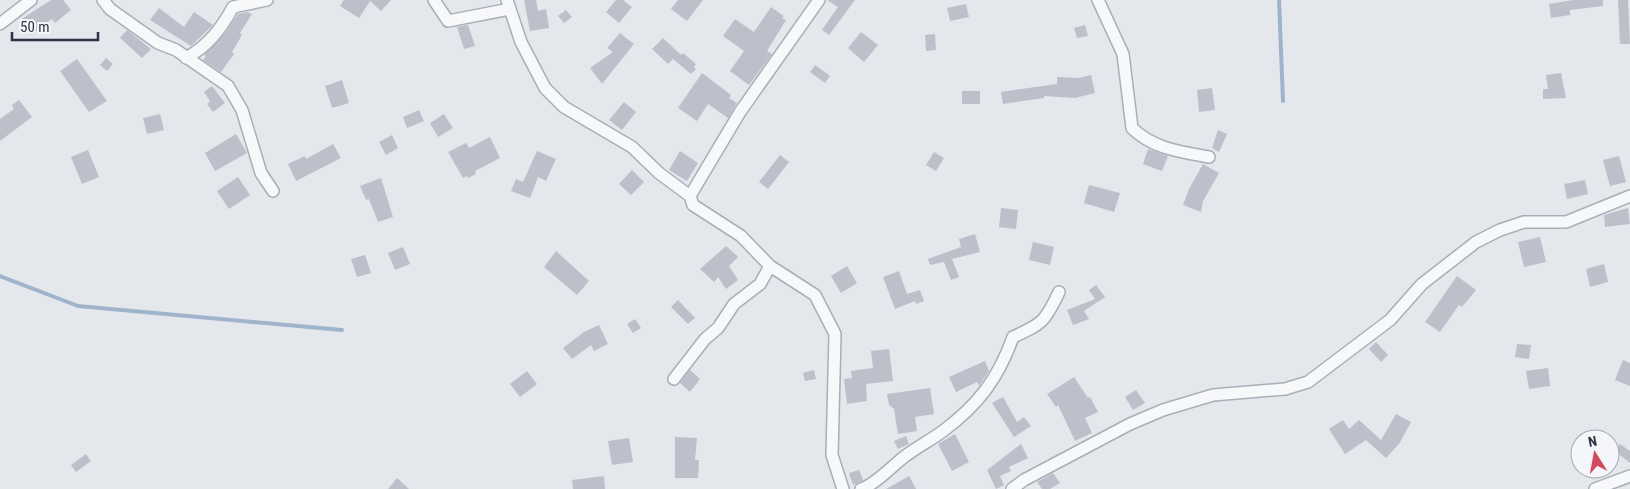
<svg xmlns="http://www.w3.org/2000/svg" width="1630" height="489" viewBox="0 0 1630 489" font-family="'Roboto Condensed',sans-serif">
<style>
.lines{fill:none;stroke-linecap:round;stroke-linejoin:round}
.stream{stroke:#9fb4cc;stroke-width:4}
.building{fill:#bbc0ca}
.street-casing{stroke:#a9aeb7;stroke-width:14}
.street{stroke:#f7f8fa;stroke-width:11}
</style>
<rect width="100%" height="100%" fill="#e4e7ec"/>
<g class="lines">
<path class="stream" d="M1279,0L1283,101
M0,276L78,306L342,330"/>
</g>
<path class="building" d="M51,0H63L71,10L55,23L52,19L31,35L20,20Z
M344,0H391L381,11L370,1L359,18L340,6Z
M524,0H536L538,11L546,9L549,28L530,31Z
M616,0H623L632,7L619,23L606,12Z
M678,0H703L687,21L671,9Z
M827,0H855L829,35L822,30L838,7Z
M1573,0H1603V6L1570,10V15L1551,18L1549,4Z
M1618,0H1628L1630,44H1620Z
M966,4L969,17L950,21L947,8Z
M771,7L784,16L782,18L786,20L767,51L772,54L749,85L730,71L744,51L723,36L735,19L754,32Z
M159,8L184,27L194,12L213,25L191,46L150,20Z
M566,10L572,17L564,23L558,16Z
M248,12L252,14L240,33L242,35L232,52L234,54L221,72L203,60L206,56L204,55L224,34L238,14Z
M468,25L475,46L464,49L457,27Z
M1085,25L1088,36L1077,38L1074,28Z
M127,30L151,49L142,58L120,38Z
M861,32L878,45L864,62L848,48Z
M620,33L634,44L602,84L590,68L613,52L607,48Z
M935,34L936,50L926,51L925,35Z
M663,38L681,55L683,53L696,64L694,67L696,69L691,74L673,59L668,64L652,49Z
M106,58L113,64L107,71L100,65Z
M77,59L107,101L89,112L60,71Z
M815,65L830,76L825,83L810,72Z
M702,73L731,95L729,98L737,103L728,118L708,104L697,121L678,108Z
M1561,73L1566,98L1543,99V89H1548L1546,75Z
M1091,75L1095,93L1075,98L1044,96V98L1003,104L1001,92L1057,84V77L1079,78Z
M342,80L349,103L332,108L325,86Z
M212,86L225,103L213,112L207,104L210,101L204,92Z
M1212,88L1215,110L1199,112L1197,90Z
M962,91H980V104H962Z
M19,100L32,117L0,141V119L14,109L12,105Z
M624,102L636,112L622,130L609,120Z
M419,110L424,121L407,128L403,117Z
M160,114L164,130L147,134L143,118Z
M444,114L453,128L438,137L430,123Z
M1218,130L1227,134L1219,152L1212,148Z
M236,134L247,153L215,171L205,153Z
M392,135L398,148L386,155L379,142Z
M490,137L500,158L475,171L476,174L468,178L467,176L463,178L448,152L466,143L469,148Z
M333,144L341,158L296,181L288,164L305,156L306,159Z
M1148,149L1168,156L1162,171L1143,164Z
M88,150L99,177L82,184L71,157Z
M537,151L556,159L546,181L538,177L530,198L511,191L516,179L523,182Z
M680,151L698,163L687,181L669,170Z
M934,152L944,158L936,171L926,165Z
M780,155L789,162L768,189L759,182Z
M1619,156L1626,182L1610,186L1603,160Z
M1203,164L1219,173L1203,201L1201,212L1183,205L1189,189Z
M632,170L644,182L631,195L619,184Z
M238,177L250,195L229,209L217,191Z
M381,178L393,217L378,222L369,199L366,200L360,186Z
M1585,180L1588,194L1567,199L1564,184Z
M1089,185L1120,193L1114,212L1084,203Z
M1001,208L1018,210L1016,229L999,227Z
M1628,208L1630,224L1605,227L1604,215Z
M975,234L980,252L952,259L959,277L951,280L944,262L930,265L928,259L961,247L959,239Z
M1540,237L1546,262L1524,267L1518,242Z
M1033,242L1054,247L1050,265L1029,260Z
M726,246L738,257L729,266L738,280L726,289L718,277L714,282L700,269Z
M403,247L410,264L395,270L388,253Z
M556,251L589,281L577,295L544,267Z
M365,255L371,273L357,277L351,259Z
M1604,264L1608,282L1590,287L1586,269Z
M847,266L857,283L841,293L831,276Z
M899,271L907,294L920,290L924,301L916,304L915,301L895,309L883,277Z
M1457,276L1476,290L1462,307L1459,305L1440,332L1425,322Z
M1096,285L1105,297L1084,311L1089,319L1073,325L1067,310L1095,299L1089,290Z
M678,300L695,318L688,324L671,307Z
M635,319L641,328L633,333L627,324Z
M599,325L608,344L594,351L591,345L572,359L563,348L584,332Z
M1376,342L1388,355L1381,362L1369,349Z
M1517,344L1531,345L1529,359L1515,357Z
M889,349L893,381L866,384L867,401L847,404L844,379L852,378L851,371L873,368L871,351Z
M1623,360L1630,363V386L1615,380Z
M985,361L989,371L979,386L977,382L956,392L949,377Z
M1548,368L1550,386L1529,389L1526,371Z
M690,370L700,379L690,392L680,383Z
M814,370L816,379L805,381L803,373Z
M527,371L537,384L520,397L510,384Z
M1074,377L1088,398L1090,397L1098,412L1085,418L1092,433L1075,441L1058,405L1056,407L1047,394Z
M930,388L934,414L915,417L917,431L898,434L894,409L889,405L887,394Z
M1136,390L1145,403L1133,410L1125,397Z
M1003,397L1017,422L1024,417L1031,426L1014,437L992,403Z
M1396,414L1411,422L1399,444L1386,458L1366,440L1345,454L1329,429L1343,420L1349,429L1359,420L1381,440Z
M955,434L969,462L952,471L938,444Z
M906,436L909,444L898,449L894,441Z
M675,437L697,438L695,460H699L698,478H675Z
M629,438L633,462L612,465L608,441Z
M1021,444L1028,458L1009,467L1011,471L1000,476L1004,485L996,489L987,470Z
M1620,444L1630,451V463L1615,451Z
M86,454L91,461L76,472L71,465Z
M859,470L863,480L853,485L849,473Z
M1053,473L1060,483L1050,489H1042L1037,482Z
M604,476L605,489H573L572,480Z
M909,476L916,489H886Z
M397,478L409,489H388Z"/>
<g class="lines">
<defs>
<path id="street" d="M103,0L110,9L158,43L176,50L228,86L242,110L261,173L273,191
M434,0L448,21L510,9
M507,0L521,42L545,88L564,107L632,147L659,173L690,196L693,205L741,236L770,266L815,295L835,334L832,455L843,489
M1098,0L1123,54L1132,128C1153,149 1182,152 1209,157
M0,24L31,0
M186,58C208,46 221,29 233,7L267,0
M690,196L740,112L819,0
M674,379L705,339L718,328L734,304L760,284L770,266
M861,489C876,484 891,467 904,457C917,447 931,440 943,431C978,405 998,379 1013,337C1042,324 1045,322 1059,292
M1012,489L1024,480L1130,424L1163,410L1213,395L1285,389L1308,382L1390,320L1422,284L1476,242L1500,230L1524,222H1566L1630,196
M1595,489L1630,476"/>
</defs>
<use href="#street" class="street-casing"/>
<use href="#street" class="street"/>
</g>
<g transform="translate(1595 454) rotate(349)"><circle r="24" fill="#f4f6f9" stroke="#a4a8b1"/>
<path d="M0-4L9 19L0 12L-9 19Z" fill="#d1495b"/>
<text y="-8" font-size="14" font-weight="bold" text-anchor="middle" fill="#2b3445">N</text>
</g>
<path d="M12 32v8h86v-8" fill="none" stroke="#2b3445" stroke-width="2.5"/>
<text x="20" y="32" font-size="15" fill="#2b3445" stroke="#f4f6f9" stroke-width="4" paint-order="stroke">50 m</text>
</svg>
